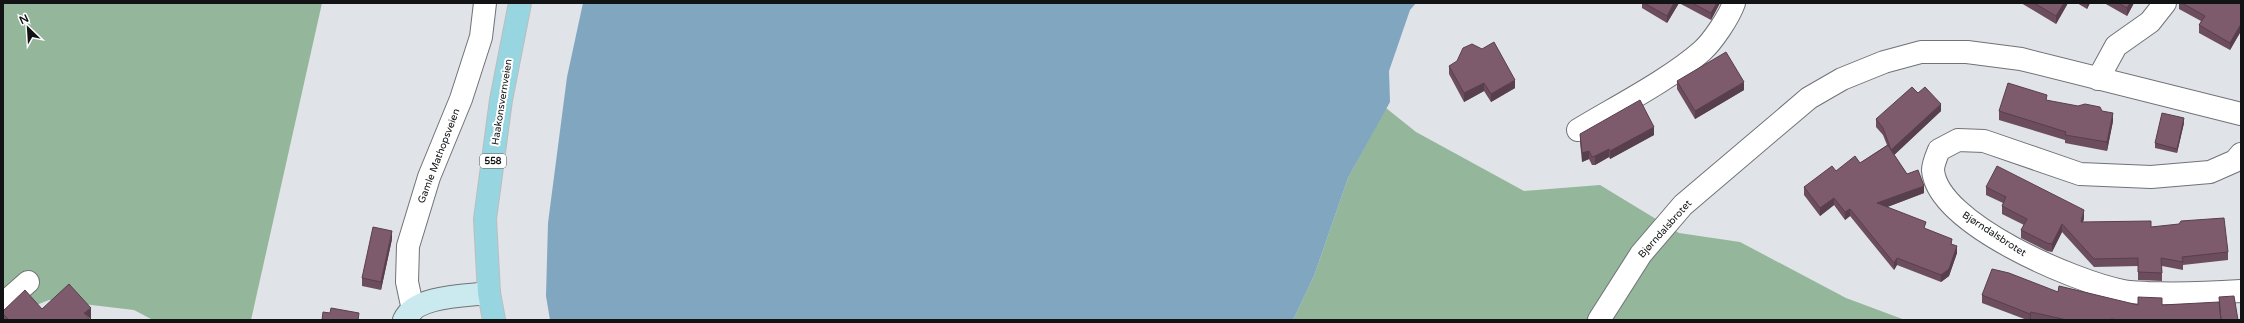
<svg xmlns="http://www.w3.org/2000/svg" width="2244" height="323" viewBox="0 0 2244 323" font-family="'Varela Round',sans-serif">
<style>
.forest{fill:#94b69a}
.water{fill:#81a6bf}
.lines{fill:none;stroke-linecap:round;stroke-linejoin:round}
.street-casing{stroke:#707376;stroke-width:24}
.secondary-casing{stroke:#707376;stroke-width:24}
.primary-casing{stroke:#bcbdbd;stroke-width:24}
.street{stroke:#fff;stroke-width:22}
.secondary{stroke:#cbeaf0;stroke-width:22}
.primary{stroke:#97d6e1;stroke-width:22}
.wall{fill:#6c4d5e}
.shaded-wall{fill:#583f4c}
.building{fill:#7e5a6d;stroke:#583f4c}
.labels{text-anchor:middle;dominant-baseline:central;stroke-width:4;stroke-linejoin:round;paint-order:stroke}
.shield{fill:#fff;stroke:#585a5a;stroke-width:1}
.shield-label{font-size:9px;font-weight:bold;fill:#111314}
.street-label{font-size:10px;fill:#111314;stroke:#fff}
</style>
<rect width="100%" height="100%" fill="#e0e3e7"/>
<path class="forest" d="M3,3H322L251,320H153L134,310L49,300L3,318Z
M1386,108L1416,132L1524,191L1600,185L1679,233L1740,242L1846,298L1905,320H1293L1314,276L1348,178Z"/>
<path class="water" d="M583,3H1416L1410,10L1389,71L1390,102L1348,178L1314,276L1293,320H550L546,296L548,223L567,77Z"/>
<g class="lines">
<defs>
<path id="street" d="M2098,79L2116,46L2150,22L2165,3
M1578,130C1616,107 1669,80 1702,51C1713,41 1729,17 1734,3
M2241,154L2235,161L2210,172L2151,177L2080,174L1984,141L1958,140L1939,150C1937,155 1933,164 1933,170C1937,224 2076,282 2123,291C2131,293 2139,292 2147,293C2179,294 2210,293 2241,291
M3,304L28,282
M413,310L407,282L408,246L429,177L461,99L481,37L485,3
M1599,320L1641,254L1683,205L1809,98L1842,79L1884,62L1921,52H1967L2021,59L2241,114"/>
<path id="secondary" d="M404,320C415,295 466,296 489,293"/>
<path id="primary" d="M494,320L489,293L485,219L501,100L520,3"/>
</defs>
<use href="#street" class="street-casing"/>
<use href="#secondary" class="secondary-casing"/>
<use href="#primary" class="primary-casing"/>
<use href="#street" class="street"/>
<use href="#secondary" class="secondary"/>
<use href="#primary" class="primary"/>
</g>
<path class="wall" d="M1642,3H1679L1667,23L1642,8Z
M1679,3H1720L1711,20Z
M2021,3H2068L2056,24Z
M2077,3H2090L2087,9Z
M2104,3H2134L2127,16Z
M2179,3H2241V31L2230,50L2199,33V25L2201,21L2179,9Z
M1449,66L1515,88L1491,102L1484,91L1464,102L1449,74Z
M1677,81L1744,90L1695,119L1677,89Z
M1918,93L1941,111L1894,155L1907,174L1924,193L1887,207L1952,244L1957,253L1949,276L1941,282L1897,265L1894,270L1850,216L1845,220L1834,205L1820,216L1804,195V187L1836,171L1860,163L1887,145L1883,135L1876,127V119Z
M2047,101L2102,111L2113,121L2107,151L2065,143V140L1999,120V111Z
M2184,123L2177,153L2155,148V143Z
M1580,134L1654,135L1610,159L1609,157L1595,165H1592L1589,159L1582,162L1580,142Z
M1986,187L2084,218L2083,222L2151,227L2228,252V260L2183,265V270L2162,266V281L2138,280V266L2094,267L2062,232L2052,252L2047,251L2021,238V230L2024,225L2002,214V206L2003,203L1986,195Z
M392,239L381,290L362,286V278Z
M2058,292L2138,305H2162L2219,303V297L2238,320H2035L2031,319V320H2027L1982,303V295Z
M42,309L91,320H3V311Z"/>
<path class="shaded-wall" d="M1674,3H1679L1667,23V16Z
M1717,3H1720L1711,20V13Z
M2064,3H2068L2056,24V16Z
M2087,3H2090L2087,9Z
M2130,3H2134L2127,16V8Z
M2241,24V31L2230,50V43Z
M1515,80V88L1491,102V94Z
M1744,82V90L1695,119V111Z
M1484,83V91L1464,102V93Z
M1941,104V111L1891,158V150Z
M2113,113V121L2107,151V142Z
M2184,118V123L2177,153V149Z
M1654,127V135L1610,159V151Z
M1609,149V157L1595,165V156Z
M1589,151V159L1582,162V153Z
M1924,186V193L1877,211V203Z
M1834,198V205L1820,216V208Z
M1850,209V216L1845,220V212Z
M2084,210V218L2081,230V222Z
M2062,224V232L2052,252V244Z
M392,231V239L381,290V282Z
M1957,246V253L1949,276L1941,282V275Z
M1897,258V265L1894,270V263Z
M91,308V320L84,313Z
M2031,312V319L2030,320V314Z"/>
<path class="building" d="M1644,3H1674L1667,16Z
M1692,3H1717L1711,13Z
M2034,3H2064L2056,16Z
M2118,3H2130L2127,8Z
M2182,3H2241V24L2230,43L2199,25L2205,16Z
M1494,42L1515,80L1491,94L1484,83L1464,93L1449,66L1457,61L1463,48L1472,44L1482,49Z
M1726,52L1744,82L1695,111L1677,81Z
M2008,83L2047,95L2046,100L2078,106L2085,104L2100,107L2102,111L2113,113L2107,142L2065,135L2066,132L1999,111Z
M1912,87L1918,93L1925,87L1941,104L1891,150L1907,174L1918,170L1924,186L1877,203L1926,222L1924,228L1952,239L1951,244L1957,246L1949,269L1941,275L1897,258L1894,263L1850,209L1845,212L1834,198L1820,208L1804,187L1832,166L1836,171L1855,156L1860,163L1888,145L1891,150L1883,128L1876,119Z
M1640,100L1654,127L1610,151L1609,149L1595,156L1592,157L1589,151L1582,153L1580,134Z
M2162,113L2184,118L2177,149L2155,143Z
M1997,166L2084,210L2081,222L2151,221V227L2179,224L2181,221L2224,218L2228,252L2182,257L2183,262L2161,258L2162,273L2138,272V258L2094,259L2062,224L2052,244L2047,243L2021,230L2027,219L2002,206L2006,197L1986,187Z
M373,227L392,231L381,282L362,278Z
M1992,269L2009,273L2058,292L2059,286L2138,305V297L2162,298V305L2219,302L2221,320H2121L2111,319V320H2067L2031,312L2030,314L1982,295Z
M69,284L91,308L84,313L90,320H9L3,314V311L25,290L42,309Z
M2234,296L2238,320H2221L2219,297Z
M331,308L359,313L358,320H322L323,312L330,313Z"/>
<g class="labels">
<rect class="shield" x="480" y="154" width="26" height="14" rx="3"/>
<g class="shield-label">
<text x="493" y="161">558</text>
</g>
<g class="street-label">
<text transform="translate(502 102) rotate(-81)">Haakonsvernveien</text>
<text transform="translate(439 156) rotate(-69)">Gamle Mathopsveien</text>
<text transform="translate(1665 229) rotate(-48)">Bjørndalsbrotet</text>
<text transform="translate(1994 234) rotate(33)">Bjørndalsbrotet</text>
</g>
</g>
<rect width="2244" height="323" fill="none" stroke="#111314" stroke-width="8"/>
<g transform="translate(28 28) rotate(335)" stroke="#ffffff" stroke-width="3" paint-order="stroke">
<path d="M0-3L7 15L0 10L-7 15Z" fill="#111314"/>
<text y="-6" font-size="11" font-weight="bold" text-anchor="middle" fill="#111314">N</text>
</g>
</svg>
